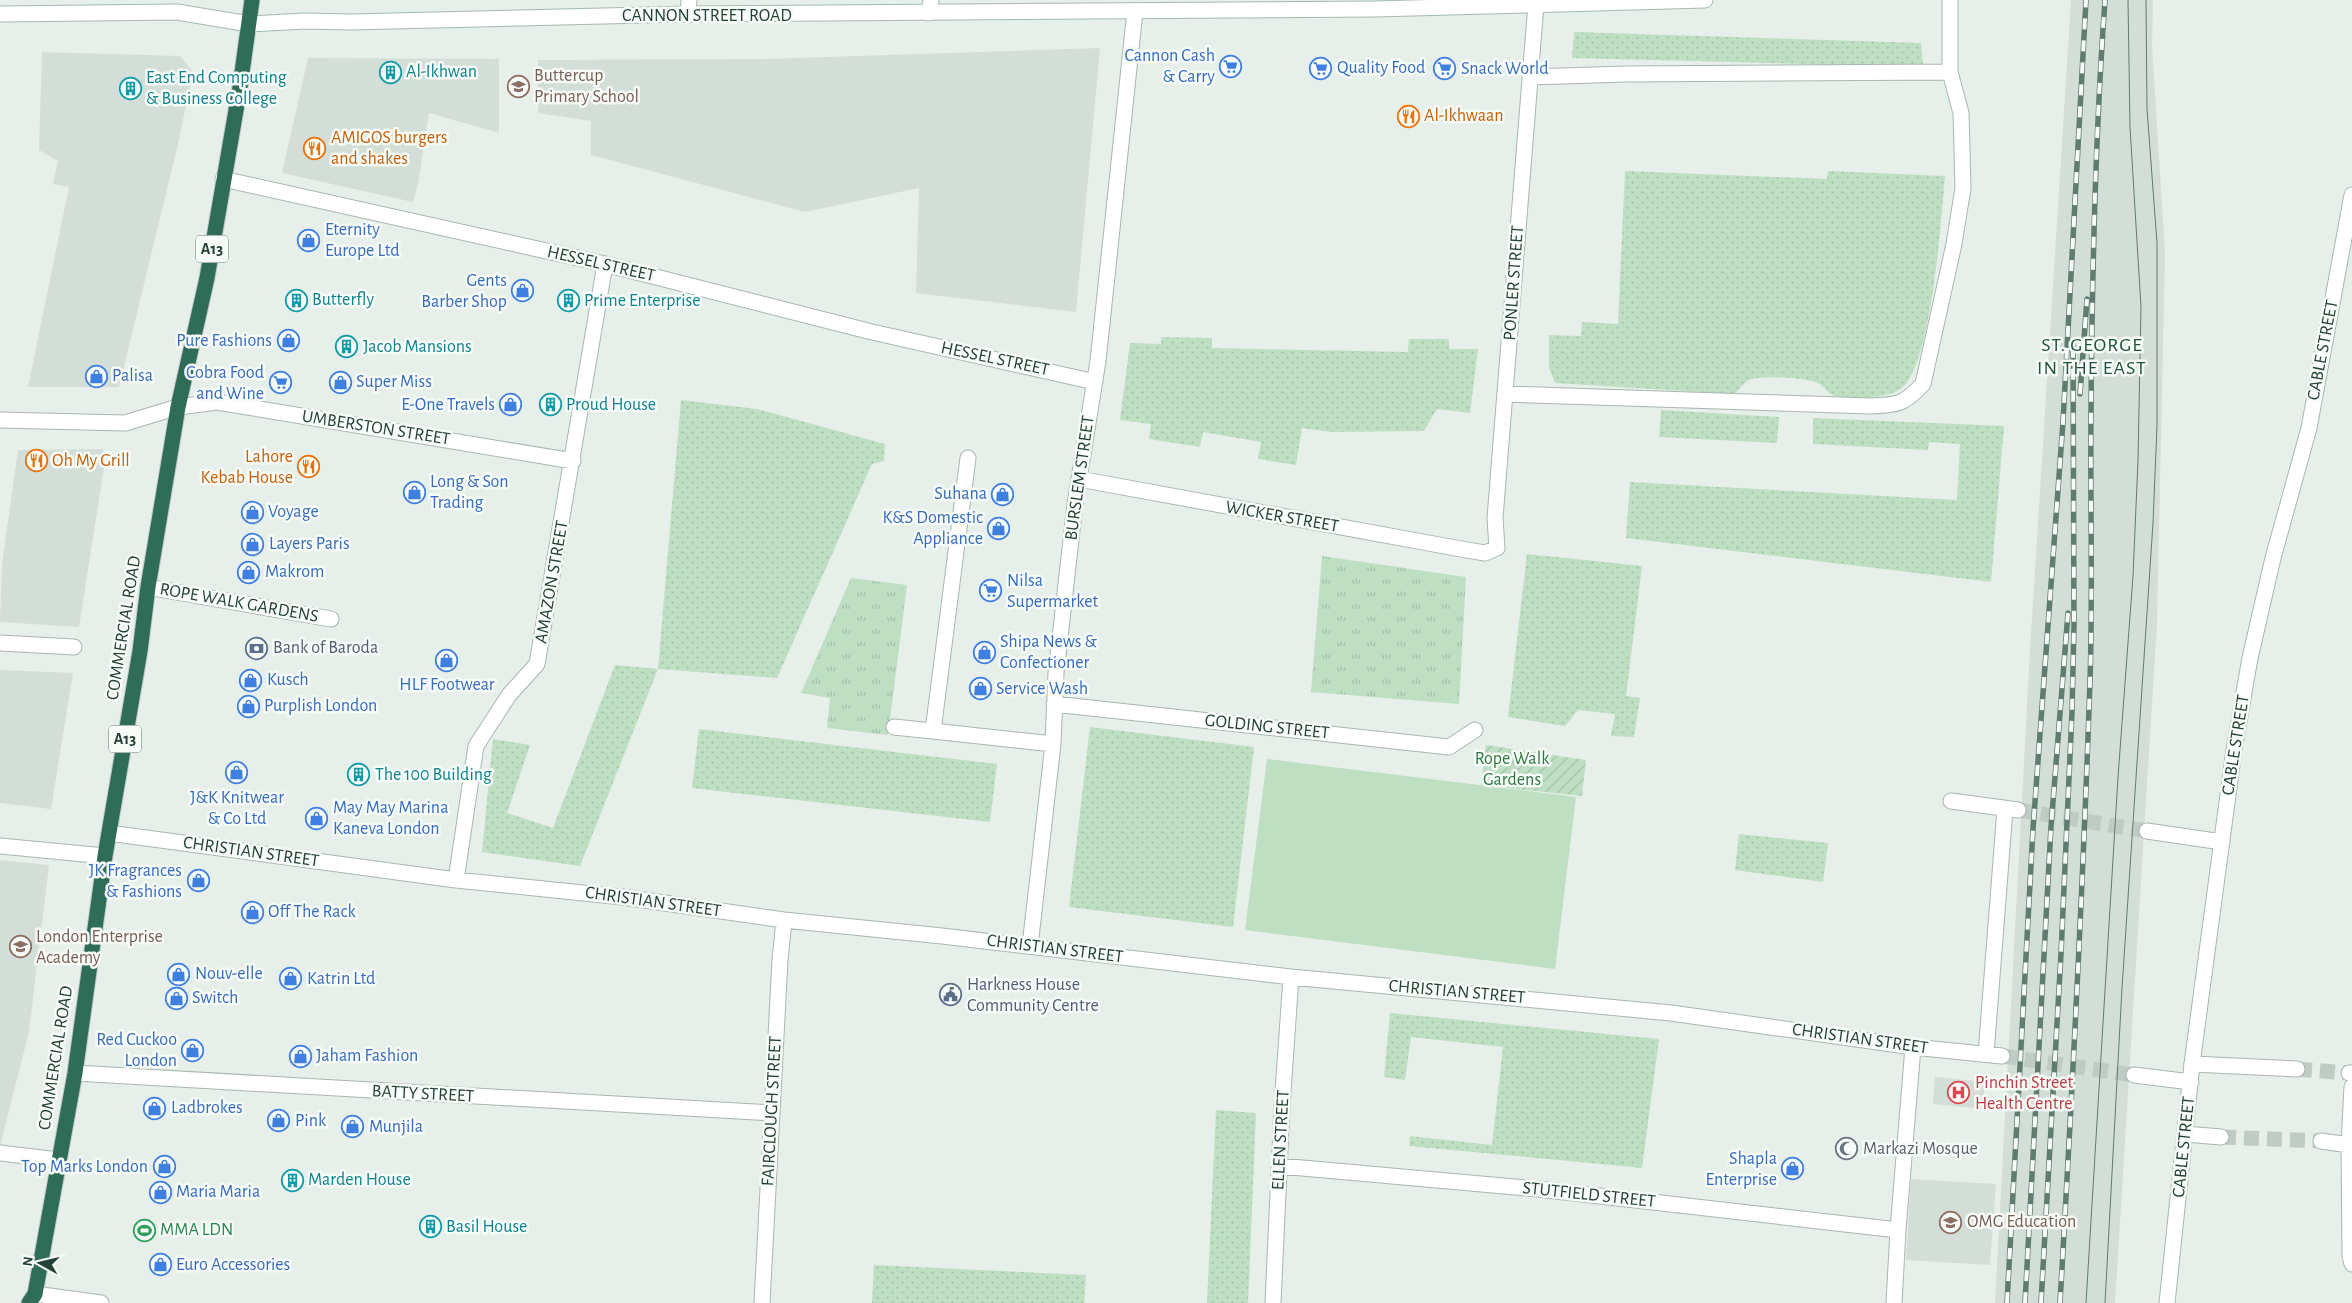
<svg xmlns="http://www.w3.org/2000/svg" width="2352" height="1303" viewBox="0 0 2352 1303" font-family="'Alegreya Sans',sans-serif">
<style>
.built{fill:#d4ded8}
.grass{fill:url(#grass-dots)}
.park{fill:url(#park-tufts)}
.garden{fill:url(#garden-furrows)}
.pitch{fill:#bfdfc3}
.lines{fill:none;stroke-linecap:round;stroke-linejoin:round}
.street-tunnel{stroke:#bfccc5;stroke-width:15;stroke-dasharray:15 8;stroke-linecap:butt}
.street-casing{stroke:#a8b7af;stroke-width:17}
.secondary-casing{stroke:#a4baaf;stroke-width:17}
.highway-casing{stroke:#c2cac6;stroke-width:17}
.street{stroke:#fff;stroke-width:15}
.secondary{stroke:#fff;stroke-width:15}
.highway{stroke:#306d58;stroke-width:15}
.tram{stroke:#5f7c70;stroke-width:1}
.rail-casing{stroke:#5f7c70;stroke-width:5.5}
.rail{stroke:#f7fbf8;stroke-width:4;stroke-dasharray:11;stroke-linecap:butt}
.labels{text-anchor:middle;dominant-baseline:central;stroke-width:5;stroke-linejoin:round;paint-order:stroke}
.shield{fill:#f7fbf8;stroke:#637970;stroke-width:1}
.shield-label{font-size:16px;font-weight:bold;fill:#244135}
.street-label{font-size:18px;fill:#244135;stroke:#f7fbf8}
.shop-label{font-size:18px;fill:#366cbe;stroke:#f7fbf8;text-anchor:start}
.culture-label{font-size:18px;fill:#0d838f;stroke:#f7fbf8;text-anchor:start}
.education-label{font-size:18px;fill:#785e54;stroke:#f7fbf8;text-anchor:start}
.food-label{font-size:18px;fill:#c56008;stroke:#f7fbf8;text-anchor:start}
.service-label{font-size:18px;fill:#4e5e75;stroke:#f7fbf8;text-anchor:start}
.park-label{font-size:18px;fill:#2e7840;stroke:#f7fbf8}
.health-label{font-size:18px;fill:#be3a42;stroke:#f7fbf8;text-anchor:start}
.worship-label{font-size:18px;fill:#5b616d;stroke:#f7fbf8;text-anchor:start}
.leisure-label{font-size:18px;fill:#27864d;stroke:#f7fbf8;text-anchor:start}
.quarter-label{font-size:20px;letter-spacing:1px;fill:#20533f;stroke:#f7fbf8}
</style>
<defs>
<pattern id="grass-dots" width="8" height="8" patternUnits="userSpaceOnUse" patternTransform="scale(1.25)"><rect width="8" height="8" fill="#bfdfc3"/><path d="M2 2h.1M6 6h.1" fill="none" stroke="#a4c1a8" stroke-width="1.8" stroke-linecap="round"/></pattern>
<pattern id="park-tufts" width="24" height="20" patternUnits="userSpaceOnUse" patternTransform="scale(1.25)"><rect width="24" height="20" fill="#bfdfc3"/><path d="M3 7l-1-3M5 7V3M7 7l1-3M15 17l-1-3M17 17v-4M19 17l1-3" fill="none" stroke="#a4c1a8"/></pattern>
<pattern id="garden-furrows" width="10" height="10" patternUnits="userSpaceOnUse" patternTransform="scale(1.25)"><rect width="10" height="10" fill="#bfdfc3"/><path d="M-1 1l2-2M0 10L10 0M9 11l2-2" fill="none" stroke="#a4c1a8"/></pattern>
</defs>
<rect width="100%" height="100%" fill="#e6efe9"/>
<path class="built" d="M2071,0H2153L2152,45L2165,253L2157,623L2115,1303H1995L2030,650Z
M1100,48L1076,312L916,293L919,188L805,212L591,155V121L538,113V60L767,59Z
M42,52L180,56L193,72L178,144L119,387H28L69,187L53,184L58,161L39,150Z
M308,58L499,59V133L429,113L418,184L413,202L282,173Z
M102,449L106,455L79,627L0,622L2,564L18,450Z
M0,670L73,673L51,809L0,803Z
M0,860L49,865L29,1032L0,1146Z
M1935,1077L1985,1082L1983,1109L1933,1104Z
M1911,1179L1996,1184L1990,1265L1906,1260Z"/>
<path class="grass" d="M1574,32L1921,43L1923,67L1572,58Z
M1625,171L1827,179L1828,171L1945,176C1941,219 1932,362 1902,388C1889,399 1852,399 1836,396C1827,394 1825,386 1818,383C1807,378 1757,374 1747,381C1743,384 1739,390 1734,394L1555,383L1549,367V335L1581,336L1582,322L1618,324Z
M1161,337L1212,338V348L1408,352L1409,339H1449V349H1478L1470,413L1437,409L1424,431L1331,432L1302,428L1296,465L1258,459L1261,442L1203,432L1200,447L1149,439L1151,424L1120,420L1130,343L1161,344Z
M681,400L757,409L885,444L884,461L872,464L777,678L658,669L580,866L482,852L493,739L530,745L507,813L553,828L615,665L658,669Z
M1661,410L1779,417L1777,443L1659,437Z
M1813,418L2004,426L1991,582L1626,538L1630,482L1957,500L1960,444L1929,442L1928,450L1813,444Z
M1527,554L1642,566L1626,696L1640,698L1634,737L1611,736L1615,714L1578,710L1565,726L1508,717Z
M1090,727L1254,747L1233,927L1069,907Z
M699,729L997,764L990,822L692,788Z
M1739,834L1828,843L1823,882L1735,870Z
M1390,1013L1659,1039L1642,1168L1409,1146L1410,1136L1492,1145L1503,1047L1411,1037L1405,1080L1384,1077Z
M1216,1110L1256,1113L1248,1303H1207Z
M874,1265L1086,1275L1084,1303H872Z"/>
<path class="park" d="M1322,556L1466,577L1459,704L1311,692Z
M851,578L907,585L888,735L827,728L830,698L801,693Z"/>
<path class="garden" d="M1486,745L1586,760L1582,796L1481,785Z"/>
<path class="pitch" d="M1267,759L1576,797L1555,969L1245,930Z"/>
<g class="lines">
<path class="street-tunnel" d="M2018,810L2147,831
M2002,1056L2134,1075
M2297,1069L2349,1073
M2221,1137L2321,1141"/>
<defs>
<path id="street" d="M929,13L931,0
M688,14L689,0
M1530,77L1625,74L1950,72
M223,179L605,264L872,332L1095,382
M1505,394L1871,406C1899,405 1904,404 1923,384L1954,244L1963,188L1961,113L1950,72V0
M0,420L125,423L178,407L217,402L573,461
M968,458L933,731L1053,744
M1079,479L1461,549L1485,553L1497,548L1495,518L1536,4
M148,587L331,619
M0,643L74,647
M1054,704L1449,747L1475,730
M894,727L933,731
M1951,801L2018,810
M2147,831L2222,842
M109,833L456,880L622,897L784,920L942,936L1291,977L1671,1013L1913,1047L2002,1056
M0,846L105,856
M456,880L476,746L509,695L537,664L605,264
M1030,946L1053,744L1056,673L1075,504L1098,361L1135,11
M1986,1054L2005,809
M2192,1064L2297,1069
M75,1073L772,1113
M2349,1073H2352
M2134,1075L2191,1082
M2352,1087L2349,1145L2350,1256L2352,1264
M2185,1134L2221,1137
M2321,1141L2349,1145
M0,1153L58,1160
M1280,1166L1538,1189L1898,1230
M35,1294L101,1303
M762,1303L780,960L784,920
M1273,1303L1282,1106L1291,977
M1894,1303L1898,1230L1913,1047"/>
<path id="secondary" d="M0,14L177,12L249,24L305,21L350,22L688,14L1375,9L1705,0
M2167,1303L2192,1064L2234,750L2250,658L2273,558L2309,428L2352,195"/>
<path id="highway" d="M29,1303L35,1294L75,1073L105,856L140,651L148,587L178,407L207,278L240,87L252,0"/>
</defs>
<use href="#street" class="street-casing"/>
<use href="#secondary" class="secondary-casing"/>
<use href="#highway" class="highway-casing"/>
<use href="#street" class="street"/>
<use href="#secondary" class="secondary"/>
<use href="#highway" class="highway"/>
<path class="tram" d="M2086,1303L2118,777L2133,576L2138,460L2141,307L2130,127L2128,0
M2105,1303L2122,988L2153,523L2157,426V243L2147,109L2146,0"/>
<defs>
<path id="rail" d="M2080,394L2087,299
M2007,1303L2033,829L2063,422L2086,0
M2025,1303L2051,827L2068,613
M2041,1303L2061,954L2072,712L2074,625L2073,346
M2060,1303C2072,1096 2083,889 2090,681C2093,592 2090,502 2091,413C2092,275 2095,137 2105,0"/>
</defs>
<use href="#rail" class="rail-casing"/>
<use href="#rail" class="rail"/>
</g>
<defs>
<symbol id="supermarket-ring" viewBox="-11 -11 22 22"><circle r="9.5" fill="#f7fbf8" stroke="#3f7fe0" stroke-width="1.5"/><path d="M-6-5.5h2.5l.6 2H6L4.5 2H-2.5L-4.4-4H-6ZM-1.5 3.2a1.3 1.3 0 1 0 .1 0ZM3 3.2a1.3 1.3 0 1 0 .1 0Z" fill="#3f7fe0"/></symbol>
<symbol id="building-ring" viewBox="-11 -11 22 22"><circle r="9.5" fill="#f7fbf8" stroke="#0f9aa8" stroke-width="1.5"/><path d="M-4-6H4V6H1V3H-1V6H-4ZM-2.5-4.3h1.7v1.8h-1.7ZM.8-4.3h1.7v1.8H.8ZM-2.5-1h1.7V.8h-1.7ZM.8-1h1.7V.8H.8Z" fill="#0f9aa8"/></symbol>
<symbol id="school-ring" viewBox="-11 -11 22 22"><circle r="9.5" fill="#f7fbf8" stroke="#8d6e63" stroke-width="1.5"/><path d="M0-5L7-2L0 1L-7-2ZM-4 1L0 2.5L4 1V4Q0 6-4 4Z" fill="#8d6e63"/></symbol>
<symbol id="restaurant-ring" viewBox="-11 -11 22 22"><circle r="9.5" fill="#f7fbf8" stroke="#e8710a" stroke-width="1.5"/><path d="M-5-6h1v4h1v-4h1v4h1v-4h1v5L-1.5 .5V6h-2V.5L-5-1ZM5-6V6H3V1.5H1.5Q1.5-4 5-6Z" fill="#e8710a"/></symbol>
<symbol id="shop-ring" viewBox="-11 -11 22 22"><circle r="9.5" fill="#f7fbf8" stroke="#3f7fe0" stroke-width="1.5"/><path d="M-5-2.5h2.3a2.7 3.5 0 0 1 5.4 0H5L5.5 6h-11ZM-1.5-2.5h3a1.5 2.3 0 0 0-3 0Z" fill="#3f7fe0"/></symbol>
<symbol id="bank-ring" viewBox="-11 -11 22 22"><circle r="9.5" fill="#f7fbf8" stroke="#5c6f8a" stroke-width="1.5"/><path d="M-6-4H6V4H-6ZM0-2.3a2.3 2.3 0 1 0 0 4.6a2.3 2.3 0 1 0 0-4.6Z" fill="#5c6f8a"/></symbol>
<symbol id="civic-ring" viewBox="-11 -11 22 22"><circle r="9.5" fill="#f7fbf8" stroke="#5c6f8a" stroke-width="1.5"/><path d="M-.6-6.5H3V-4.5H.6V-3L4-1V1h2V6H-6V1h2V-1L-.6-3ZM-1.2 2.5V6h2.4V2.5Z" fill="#5c6f8a"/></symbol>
<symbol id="hospital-ring" viewBox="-11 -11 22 22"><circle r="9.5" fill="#f7fbf8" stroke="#e0444e" stroke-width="1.5"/><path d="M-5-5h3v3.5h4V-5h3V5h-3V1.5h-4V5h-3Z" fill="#e0444e"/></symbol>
<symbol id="mosque-ring" viewBox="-11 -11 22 22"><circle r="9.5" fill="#f7fbf8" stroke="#6b7280" stroke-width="1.5"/><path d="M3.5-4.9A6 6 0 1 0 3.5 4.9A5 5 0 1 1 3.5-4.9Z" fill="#6b7280"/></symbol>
<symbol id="stadium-ring" viewBox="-11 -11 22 22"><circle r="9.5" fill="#f7fbf8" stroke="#2e9e5b" stroke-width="1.5"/><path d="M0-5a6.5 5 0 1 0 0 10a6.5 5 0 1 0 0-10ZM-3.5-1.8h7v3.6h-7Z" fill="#2e9e5b"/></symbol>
</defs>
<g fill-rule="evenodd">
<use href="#supermarket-ring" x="1218" y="54" width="25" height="25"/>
<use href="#supermarket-ring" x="1308" y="56" width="25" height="25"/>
<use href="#supermarket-ring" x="1432" y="56" width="25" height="25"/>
<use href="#building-ring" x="378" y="60" width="25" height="25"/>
<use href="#school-ring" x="506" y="74" width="25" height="25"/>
<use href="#building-ring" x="118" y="76" width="25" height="25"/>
<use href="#restaurant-ring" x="1396" y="104" width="25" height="25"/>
<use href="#restaurant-ring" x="302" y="136" width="25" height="25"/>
<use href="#shop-ring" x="296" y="228" width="25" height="25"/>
<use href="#shop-ring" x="510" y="278" width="25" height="25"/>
<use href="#building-ring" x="284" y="288" width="25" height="25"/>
<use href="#building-ring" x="556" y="288" width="25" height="25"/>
<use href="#shop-ring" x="276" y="328" width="25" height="25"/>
<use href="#building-ring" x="334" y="334" width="25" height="25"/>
<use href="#shop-ring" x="84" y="364" width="25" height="25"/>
<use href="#shop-ring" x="328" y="370" width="25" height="25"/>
<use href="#supermarket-ring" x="268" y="370" width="25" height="25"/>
<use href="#shop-ring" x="498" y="392" width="25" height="25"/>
<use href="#building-ring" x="538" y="392" width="25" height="25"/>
<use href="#restaurant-ring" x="24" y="448" width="25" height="25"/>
<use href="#restaurant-ring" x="296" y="454" width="25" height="25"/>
<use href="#shop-ring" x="402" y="480" width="25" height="25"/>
<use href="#shop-ring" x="990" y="482" width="25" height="25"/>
<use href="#shop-ring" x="240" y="500" width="25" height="25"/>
<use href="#shop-ring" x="986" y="516" width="25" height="25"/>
<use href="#shop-ring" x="240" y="532" width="25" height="25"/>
<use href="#shop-ring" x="236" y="560" width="25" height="25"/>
<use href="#supermarket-ring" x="978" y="578" width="25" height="25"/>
<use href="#bank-ring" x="244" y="636" width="25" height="25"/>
<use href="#shop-ring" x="972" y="640" width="25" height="25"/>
<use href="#shop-ring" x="434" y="648" width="25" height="25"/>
<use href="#shop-ring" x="238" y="668" width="25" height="25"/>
<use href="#shop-ring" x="968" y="676" width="25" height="25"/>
<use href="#shop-ring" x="236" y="694" width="25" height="25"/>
<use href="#shop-ring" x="224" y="760" width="25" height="25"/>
<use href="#building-ring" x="346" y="762" width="25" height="25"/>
<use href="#shop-ring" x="304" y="806" width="25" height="25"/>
<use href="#shop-ring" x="186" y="868" width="25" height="25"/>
<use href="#shop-ring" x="240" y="900" width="25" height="25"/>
<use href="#school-ring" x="8" y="934" width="25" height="25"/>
<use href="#shop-ring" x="166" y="962" width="25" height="25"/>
<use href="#shop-ring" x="278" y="966" width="25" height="25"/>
<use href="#civic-ring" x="938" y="982" width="25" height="25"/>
<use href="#shop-ring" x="164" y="986" width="25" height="25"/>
<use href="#shop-ring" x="180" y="1038" width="25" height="25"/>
<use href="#shop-ring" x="288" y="1044" width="25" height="25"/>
<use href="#hospital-ring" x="1946" y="1080" width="25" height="25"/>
<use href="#shop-ring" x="142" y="1096" width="25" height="25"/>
<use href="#shop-ring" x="266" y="1108" width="25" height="25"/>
<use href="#shop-ring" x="340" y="1114" width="25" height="25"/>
<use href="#mosque-ring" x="1834" y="1136" width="25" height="25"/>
<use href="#shop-ring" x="152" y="1154" width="25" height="25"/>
<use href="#shop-ring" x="1780" y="1156" width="25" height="25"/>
<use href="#building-ring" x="280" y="1168" width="25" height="25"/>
<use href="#shop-ring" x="148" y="1180" width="25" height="25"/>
<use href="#school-ring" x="1938" y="1210" width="25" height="25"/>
<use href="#building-ring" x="418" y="1214" width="25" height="25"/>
<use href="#stadium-ring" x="132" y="1218" width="25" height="25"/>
<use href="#shop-ring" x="148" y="1252" width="25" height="25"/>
</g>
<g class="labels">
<g class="shield">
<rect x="196" y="235.5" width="32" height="27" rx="4"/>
<rect x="109" y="725.5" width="32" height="27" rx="4"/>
</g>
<g class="shield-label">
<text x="212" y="249">A13</text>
<text x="125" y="739">A13</text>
</g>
<g class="street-label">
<text x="707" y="16">CANNON STREET ROAD</text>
<text transform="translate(601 264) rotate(13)">HESSEL STREET</text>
<text transform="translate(1514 283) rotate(-86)">PONLER STREET</text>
<text transform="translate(2323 350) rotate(-79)">CABLE STREET</text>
<text transform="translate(995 359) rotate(12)">HESSEL STREET</text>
<text transform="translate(376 428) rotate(9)">UMBERSTON STREET</text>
<text transform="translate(1080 478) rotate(-82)">BURSLEM STREET</text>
<text transform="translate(1282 517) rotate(10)">WICKER STREET</text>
<text transform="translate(552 582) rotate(-80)">AMAZON STREET</text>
<text transform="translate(239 603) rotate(10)">ROPE WALK GARDENS</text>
<text transform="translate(124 628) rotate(-81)">COMMERCIAL ROAD</text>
<text transform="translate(1267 727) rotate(6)">GOLDING STREET</text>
<text transform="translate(2236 745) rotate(-81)">CABLE STREET</text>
<text transform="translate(251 852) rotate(8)">CHRISTIAN STREET</text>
<text transform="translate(653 902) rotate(8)">CHRISTIAN STREET</text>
<text transform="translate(1055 949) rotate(7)">CHRISTIAN STREET</text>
<text transform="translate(1457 992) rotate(5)">CHRISTIAN STREET</text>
<text transform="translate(1860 1039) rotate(8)">CHRISTIAN STREET</text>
<text transform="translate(56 1058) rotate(-81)">COMMERCIAL ROAD</text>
<text transform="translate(423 1094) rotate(3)">BATTY STREET</text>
<text transform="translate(772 1111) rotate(-87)">FAIRCLOUGH STREET</text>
<text transform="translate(1281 1140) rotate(-87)">ELLEN STREET</text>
<text transform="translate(2184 1147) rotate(-84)">CABLE STREET</text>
<text transform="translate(1589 1195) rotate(6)">STUTFIELD STREET</text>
</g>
<g class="shop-label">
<text x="1215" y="56" text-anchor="end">Cannon Cash<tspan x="1215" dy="21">&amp; Carry</tspan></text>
<text x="1337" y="68">Quality Food</text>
<text x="1461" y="69">Snack World</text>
<text x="325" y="230">Eternity<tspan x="325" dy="21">Europe Ltd</tspan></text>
<text x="507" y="281" text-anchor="end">Gents<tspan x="507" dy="21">Barber Shop</tspan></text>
<text x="272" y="341" text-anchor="end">Pure Fashions</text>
<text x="264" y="373" text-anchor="end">Cobra Food<tspan x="264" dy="21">and Wine</tspan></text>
<text x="112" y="376">Palisa</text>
<text x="356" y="382">Super Miss</text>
<text x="495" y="405" text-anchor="end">E-One Travels</text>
<text x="430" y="482">Long &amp; Son<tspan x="430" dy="21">Trading</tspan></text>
<text x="987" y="494" text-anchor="end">Suhana</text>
<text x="268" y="512">Voyage</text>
<text x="983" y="518" text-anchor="end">K&amp;S Domestic<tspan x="983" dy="21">Appliance</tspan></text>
<text x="269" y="544">Layers Paris</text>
<text x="265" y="572">Makrom</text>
<text x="1007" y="581">Nilsa<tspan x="1007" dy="21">Supermarket</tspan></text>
<text x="1000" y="642">Shipa News &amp;<tspan x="1000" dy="21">Confectioner</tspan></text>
<text x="267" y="680">Kusch</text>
<text x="447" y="685" text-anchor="middle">HLF Footwear</text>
<text x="996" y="689">Service Wash</text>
<text x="264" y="706">Purplish London</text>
<text x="237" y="798" text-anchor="middle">J&amp;K Knitwear<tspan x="237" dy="21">&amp; Co Ltd</tspan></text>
<text x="333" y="808">May May Marina<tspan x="333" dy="21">Kaneva London</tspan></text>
<text x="182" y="871" text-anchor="end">JK Fragrances<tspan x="182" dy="21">&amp; Fashions</tspan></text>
<text x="268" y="912">Off The Rack</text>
<text x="195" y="974">Nouv-elle</text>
<text x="307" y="979">Katrin Ltd</text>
<text x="192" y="998">Switch</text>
<text x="177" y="1040" text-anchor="end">Red Cuckoo<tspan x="177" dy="21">London</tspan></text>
<text x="316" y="1056">Jaham Fashion</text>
<text x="171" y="1108">Ladbrokes</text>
<text x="295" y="1121">Pink</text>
<text x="369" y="1127">Munjila</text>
<text x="1777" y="1159" text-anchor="end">Shapla<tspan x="1777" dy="21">Enterprise</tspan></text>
<text x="148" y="1167" text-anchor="end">Top Marks London</text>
<text x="176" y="1192">Maria Maria</text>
<text x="176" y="1265">Euro Accessories</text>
</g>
<g class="culture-label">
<text x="406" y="72">Al-Ikhwan</text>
<text x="146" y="78">East End Computing<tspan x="146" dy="21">&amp; Business College</tspan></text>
<text x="312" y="300">Butterfly</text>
<text x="584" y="301">Prime Enterprise</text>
<text x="363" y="347">Jacob Mansions</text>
<text x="566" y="405">Proud House</text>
<text x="375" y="775">The 100 Building</text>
<text x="308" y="1180">Marden House</text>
<text x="446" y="1227">Basil House</text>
</g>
<g class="education-label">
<text x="534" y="76">Buttercup<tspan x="534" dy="21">Primary School</tspan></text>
<text x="36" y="937">London Enterprise<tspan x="36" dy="21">Academy</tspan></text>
<text x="1967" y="1222">OMG Education</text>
</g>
<g class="food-label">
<text x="1424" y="116">Al-Ikhwaan</text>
<text x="331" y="138">AMIGOS burgers<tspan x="331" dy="21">and shakes</tspan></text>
<text x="293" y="457" text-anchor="end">Lahore<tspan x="293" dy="21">Kebab House</tspan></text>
<text x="52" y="461">Oh My Grill</text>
</g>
<g class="service-label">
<text x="273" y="648">Bank of Baroda</text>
<text x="967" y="985">Harkness House<tspan x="967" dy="21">Community Centre</tspan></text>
</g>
<g class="park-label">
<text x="1512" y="759">Rope Walk<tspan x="1512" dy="21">Gardens</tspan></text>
</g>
<g class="health-label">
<text x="1975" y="1083">Pinchin Street<tspan x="1975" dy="21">Health Centre</tspan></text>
</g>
<g class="worship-label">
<text x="1863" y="1149">Markazi Mosque</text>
</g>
<g class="leisure-label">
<text x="160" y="1230">MMA LDN</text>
</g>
<g class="quarter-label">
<text x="2092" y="345">ST. GEORGE<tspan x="2092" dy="23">IN THE EAST</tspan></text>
</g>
</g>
<g transform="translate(40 1263) rotate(278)" stroke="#f7fbf8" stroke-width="4" paint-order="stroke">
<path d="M0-4L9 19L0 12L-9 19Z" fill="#244135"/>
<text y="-8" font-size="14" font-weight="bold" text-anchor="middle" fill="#244135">N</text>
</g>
</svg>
